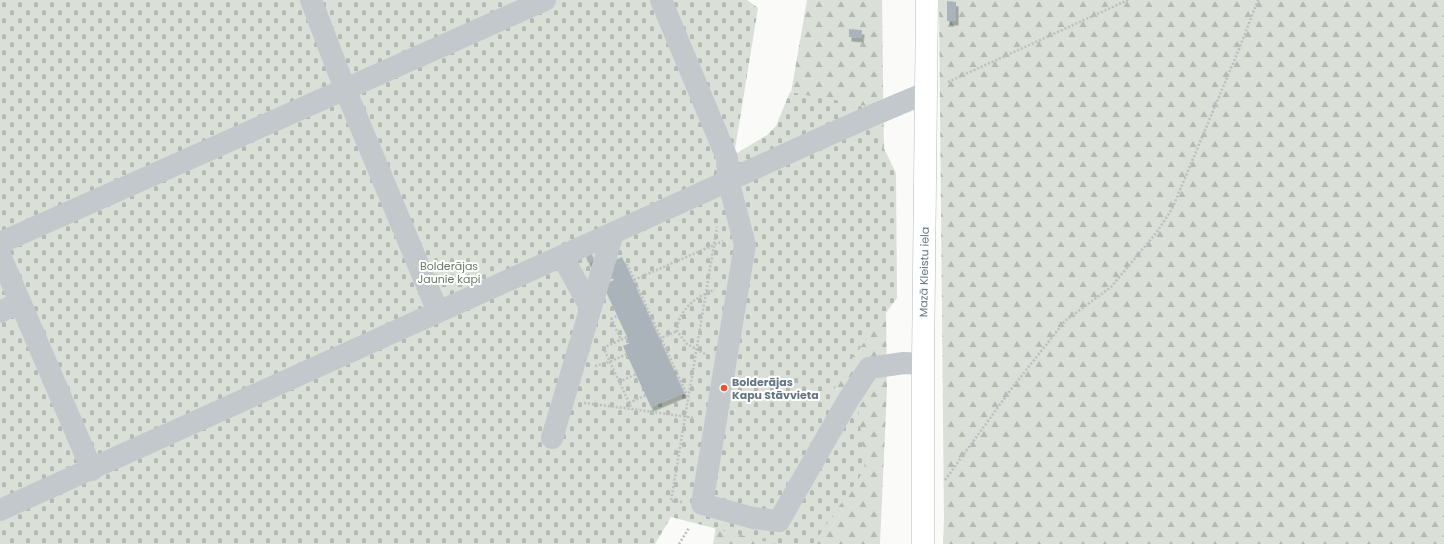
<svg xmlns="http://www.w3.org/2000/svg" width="1444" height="544" viewBox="0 0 1444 544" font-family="Poppins,sans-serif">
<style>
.forest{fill:url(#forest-firs)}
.cemetery{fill:url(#cemetery-stones)}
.building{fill:#aab3b9;filter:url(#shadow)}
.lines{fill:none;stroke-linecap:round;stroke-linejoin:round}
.major-casing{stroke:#b5babe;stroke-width:23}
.path{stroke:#bbbfc2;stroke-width:2.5;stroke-dasharray:2 2;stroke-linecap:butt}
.minor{stroke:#c3c8cc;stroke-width:22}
.major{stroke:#fff;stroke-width:22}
.poi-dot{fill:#e4572e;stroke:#fff;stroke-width:1.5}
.labels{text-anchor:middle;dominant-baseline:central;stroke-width:4;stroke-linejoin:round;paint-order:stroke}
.park-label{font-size:11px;fill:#687a64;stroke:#fff}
.street-label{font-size:11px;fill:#657683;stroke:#fff}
.poi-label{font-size:11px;font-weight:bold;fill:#657683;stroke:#fff;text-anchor:start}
</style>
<defs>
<pattern id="forest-firs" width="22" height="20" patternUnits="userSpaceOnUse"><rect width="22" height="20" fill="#dadfd7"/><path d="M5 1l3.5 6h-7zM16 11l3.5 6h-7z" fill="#b4b9b4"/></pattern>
<pattern id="cemetery-stones" width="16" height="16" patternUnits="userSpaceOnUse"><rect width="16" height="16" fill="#dadfd7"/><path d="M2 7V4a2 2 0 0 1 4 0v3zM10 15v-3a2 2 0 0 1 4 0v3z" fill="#b4b9b4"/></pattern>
<filter id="shadow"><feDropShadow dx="2.5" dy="4.5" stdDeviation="0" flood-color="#0004"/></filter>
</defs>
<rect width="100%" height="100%" fill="#fafaf8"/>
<path class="forest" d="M807,0H882L887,388L880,544H713Z
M939,0H1444V544H943L944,519Z"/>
<path class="cemetery" d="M0,0H747L758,8L734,155L767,135L776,126L790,92L866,106L868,116L896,173L897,298L851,360L832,393L858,408L865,469L813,544H776L671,517L655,544H0Z"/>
<path class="building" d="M947,1L956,2V21H947Z
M849,29L862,30L861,38L849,37Z
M592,254L594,260L588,263L586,256Z
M622,257L684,393L651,407L623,346L630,343L603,285L614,280L606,264Z"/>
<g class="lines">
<defs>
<path id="major" d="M923,544V364L927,0"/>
</defs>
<use href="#major" class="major-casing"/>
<path class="path" d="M948,82L1128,0
M627,264L688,397
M634,280L723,241
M611,318L621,340
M611,319L617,316
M659,339L677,331
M603,347L632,409L695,418
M603,348L627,337
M705,354L687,344L677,331C678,310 696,296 715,290
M595,366L609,362L627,354
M619,382L636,374
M584,403L631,409
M629,403L646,395
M945,480L1012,388L1065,321L1111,287L1156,233L1172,209L1239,49L1258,0
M682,502L671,501L717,227
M679,544L689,528"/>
<path class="minor" d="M311,0L345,89L438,312
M661,0L727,158L728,180L745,245L702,504L753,518L779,521L847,402L869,368L904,363L923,364
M0,243L545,0
M0,255L92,470
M562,256L590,307
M0,312L20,302
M552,438L613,233
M0,510L697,195C773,160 849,124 926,93"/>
<use href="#major" class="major"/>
</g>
<circle class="poi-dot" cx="724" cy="388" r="4"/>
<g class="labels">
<g class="park-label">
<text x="449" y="266">Bolderājas<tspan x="449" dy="13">Jaunie kapi</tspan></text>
</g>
<g class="street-label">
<text transform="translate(924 272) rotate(-89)">Mazā Kleistu iela</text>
</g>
<g class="poi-label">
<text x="732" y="382">Bolderājas<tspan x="732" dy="13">Kapu Stāvvieta</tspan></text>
</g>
</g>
</svg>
